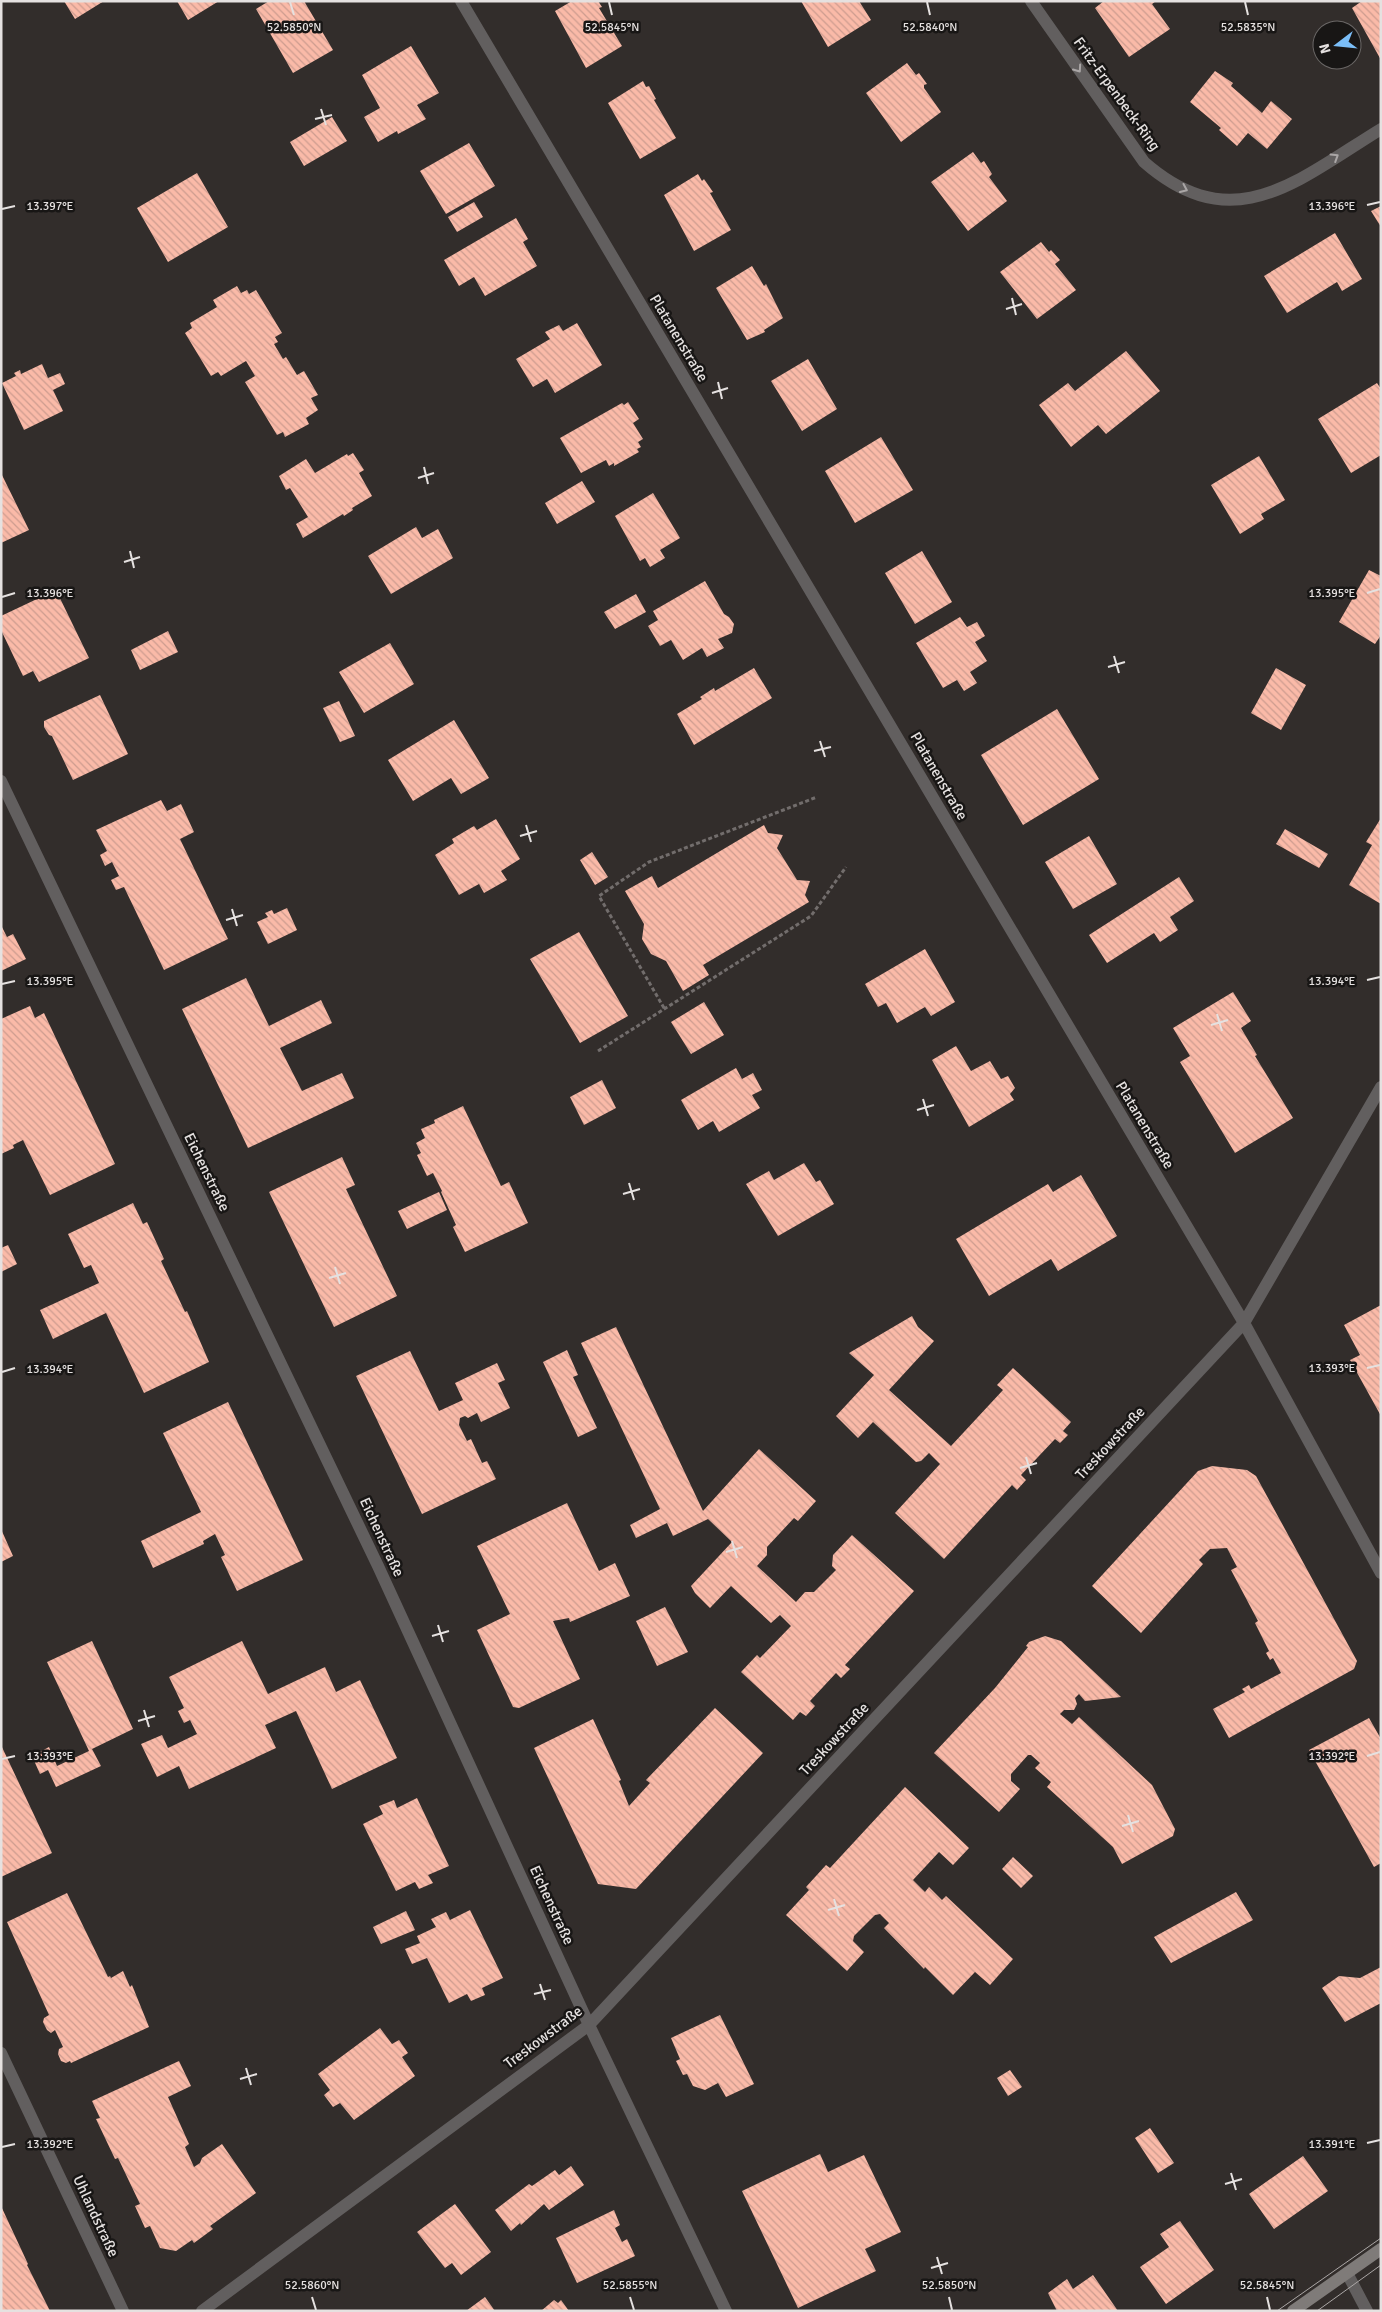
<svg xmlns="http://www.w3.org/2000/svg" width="1382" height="2312" viewBox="0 0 1382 2312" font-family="Signika,sans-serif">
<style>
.building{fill:url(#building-back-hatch)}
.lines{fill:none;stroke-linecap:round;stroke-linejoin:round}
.path{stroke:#726d6c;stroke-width:3;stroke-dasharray:4 2.5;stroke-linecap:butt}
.minor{stroke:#625f5f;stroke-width:12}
.secondary{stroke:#7f7b79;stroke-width:12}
.tram{stroke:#aba7a6;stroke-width:1}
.oneway{stroke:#aaa6a6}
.ticks{fill:none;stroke:#e5e1e0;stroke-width:2}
.labels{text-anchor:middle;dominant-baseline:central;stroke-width:5;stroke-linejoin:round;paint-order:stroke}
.street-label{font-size:15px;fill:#e5e1e0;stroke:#181615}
.ticks-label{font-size:12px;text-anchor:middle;fill:#e5e1e0;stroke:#181615;stroke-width:5;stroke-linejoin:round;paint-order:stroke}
</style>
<defs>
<pattern id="building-back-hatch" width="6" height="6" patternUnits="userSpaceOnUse" patternTransform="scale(1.25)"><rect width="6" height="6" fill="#fabaa8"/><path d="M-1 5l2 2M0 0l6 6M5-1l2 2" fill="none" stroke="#cd9c8f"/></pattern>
</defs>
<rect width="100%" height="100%" fill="#322d2b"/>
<path class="building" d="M64,1H104L75,19Z
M177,1H219L188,20Z
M269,1H304L333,50L293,73L256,9Z
M572,1H598L602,7L599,8L622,46L586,68L555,11Z
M801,1H859L871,20L828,47Z
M1104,1H1156L1152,4L1170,29L1129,57L1095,8Z
M1362,1H1381V60L1352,8Z
M411,46L439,93L417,105L426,119L398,134L397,131L378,142L364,117L380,108L362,75Z
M907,63L916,75L919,73L927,84L924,85V88L941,112L901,142L866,93Z
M1215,71L1233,83L1231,86L1262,113L1271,101L1292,119L1267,149L1248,133L1237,146L1219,130L1221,128L1190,102Z
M643,81L646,87L649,86L656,99L654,100L676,138L640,159L608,103Z
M332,117L347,141L304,166L290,142Z
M469,143L495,186L446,214L420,171Z
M973,152L981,163L984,161L992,174L989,177L1007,201L968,231L931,182Z
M197,173L228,227L168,262L137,208Z
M698,174L702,181L704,179L713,192L710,193L731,230L694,251L664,195Z
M474,202L483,217L457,232L448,217Z
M1381,206V227L1371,211Z
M516,218L528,239L523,242L537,266L485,296L474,277L459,286L444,260Z
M1335,233L1362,279L1342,291L1337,282L1287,313L1264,276Z
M1041,242L1049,252L1051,250L1060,260L1055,264L1076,290L1037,319L1000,272Z
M752,266L764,286L766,284L783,318L764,330L765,332L747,340L716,288Z
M237,286L241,293L247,290L249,294L256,290L282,333L275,337L278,342L274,344L283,359L286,357L297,375L304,371L318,395L311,398L318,410L306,418L309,424L285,437L283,432L277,435L245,382L255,376L246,361L221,376L218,372L211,376L185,333L192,328L190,323L217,307L213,300Z
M577,323L602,365L555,393L547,379L533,387L516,359L550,339L545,332L559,325L563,331Z
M1126,351L1160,391L1106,434L1098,425L1071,447L1039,405L1068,383L1075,391Z
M808,359L837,409L802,431L771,381Z
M42,364L48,378L60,373L65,384L53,390L63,411L24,430L2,383L16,376L14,373L20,370L21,374Z
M1377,383L1381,389V455L1351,473L1318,419Z
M628,402L639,419L633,423L643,439L638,442L641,447L637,449L639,452L614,466V463L609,466L606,460L581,473L560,438L622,403L624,405Z
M881,437L913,490L855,523L825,471Z
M353,453L364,470L359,473L372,496L352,508L353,510L344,516L343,514L303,538L296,524L308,517L290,488L286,490L279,476L306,459L315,473L347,454L348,456Z
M1259,456L1285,500L1261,514L1264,519L1240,534L1211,485Z
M1,473L29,530L1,543Z
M582,481L595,502L557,524L545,503Z
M653,493L680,538L660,550L665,558L650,567L645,558L640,561L615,516Z
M416,527L422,538L438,529L453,558L391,594L368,556Z
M922,551L952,602L915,624L885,573Z
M1369,570L1381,576V635L1375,644L1339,622Z
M705,581L724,614L729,617L734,624L732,633L718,639L724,648L707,657L702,648L683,660L671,640L660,646L648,626L658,620L653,611Z
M56,590L89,658L39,682L33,671L23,676L1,630V616Z
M636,594L646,612L615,629L604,612Z
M960,617L967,627L977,622L985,636L975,642L987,661L970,672L977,683L964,691L957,680L943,688L916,643Z
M168,631L178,652L140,670L131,650Z
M390,643L414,684L364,713L339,672Z
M754,668L772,698L694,745L677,714L702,699L700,697L714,688L715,691Z
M1276,668L1306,685L1281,730L1251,713Z
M100,695L128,754L73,780L52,736L49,735L44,727V721Z
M339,701L355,736L340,742L323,708Z
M1057,709L1099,779L1023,825L981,755Z
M454,720L489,778L461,794L451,778L413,801L388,760Z
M161,800L167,811L181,804L194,832L180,839L228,939L164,970L124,887L116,890L111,880L119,876L112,862L105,866L100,855L107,851L96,830Z
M1381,818V904L1349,885L1372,845L1366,842Z
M496,819L520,859L501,871L507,880L484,893L479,884L459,895L435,855L454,843L452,839L474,826L477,830Z
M764,825L768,833L783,835L777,848L797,880L810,881L805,895L809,902L703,965L709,975L683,991L666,961L651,954L642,939L644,924L625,891L652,876L658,888Z
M1285,829L1328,854L1319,868L1276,844Z
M1089,836L1117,884L1073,909L1045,862Z
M592,852L608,877L595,885L580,860Z
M1179,877L1194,901L1170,917L1178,930L1160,942L1154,933L1107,963L1089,935Z
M287,908L297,930L268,944L257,922L268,917L265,913L272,910L274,914Z
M1,925L7,937L13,934L26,959L1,971Z
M579,932L628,1016L580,1043L530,959Z
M925,949L955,1002L931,1016L925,1007L897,1023L886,1003L878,1007L865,984Z
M246,978L269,1026L321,1000L332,1023L280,1048L302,1091L342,1073L354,1098L248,1148L182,1009Z
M1233,992L1251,1021L1241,1028L1257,1055L1255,1056L1293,1118L1235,1153L1180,1062L1190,1056L1173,1028Z
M704,1002L724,1035L691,1054L671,1022Z
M30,1006L35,1018L44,1013L115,1164L50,1195L23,1140L13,1145L14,1148L1,1154V1019Z
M956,1046L971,1071L990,1061L1001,1079L1008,1076L1015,1088L1010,1094L1014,1100L969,1127L932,1060Z
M736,1068L742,1079L753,1073L762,1090L752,1095L760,1108L719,1132L713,1121L698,1130L681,1100Z
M602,1080L616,1108L584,1125L570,1097Z
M463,1106L501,1186L509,1182L528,1223L465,1252L453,1227L456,1225L441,1192L442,1191L433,1173L427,1176L417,1155L421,1153L416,1143L425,1138L421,1129L435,1123L434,1120Z
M342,1157L355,1185L346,1189L397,1296L334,1327L269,1192Z
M804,1163L816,1182L820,1180L834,1204L778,1236L746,1184L769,1171L774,1180Z
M1081,1175L1117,1236L1058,1271L1051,1259L989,1296L956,1239L1048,1184L1053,1192Z
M439,1192L447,1210L407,1229L398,1211Z
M133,1203L143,1224L147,1222L164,1259L161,1261L185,1312L187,1311L209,1362L144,1393L106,1313L53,1339L40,1310L99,1283L91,1265L84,1268L68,1234Z
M8,1245L17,1264L1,1272V1248Z
M1381,1305V1416L1350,1360L1360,1355L1344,1325Z
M912,1316L918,1327L934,1341L889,1390L951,1446L1003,1390L997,1385L1013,1368L1071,1422L1063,1431L1068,1435L1060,1443L1055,1439L1021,1475L1026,1480L1017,1490L1012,1485L944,1559L895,1513L940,1464L929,1453L921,1461L916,1462L873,1422L858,1438L836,1416L874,1375L849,1353Z
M616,1327L703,1511L759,1449L816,1501L798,1521L794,1518L767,1547V1555L757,1566L796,1602L805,1592H814L836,1570L832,1566L833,1555L852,1535L914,1591L845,1665L850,1669L841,1678L836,1673L810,1701L815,1706L806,1716L800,1712L793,1720L741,1672L757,1655L760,1658L791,1626L780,1615L771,1623L731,1586L710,1608L695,1593L691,1586L732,1542L708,1519L673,1536L667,1523L636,1538L630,1525L660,1509L581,1343Z
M567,1350L578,1375L573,1377L597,1428L578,1437L543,1362Z
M410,1351L439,1411L463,1400L455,1383L497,1363L505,1380L498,1383L510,1408L481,1422L477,1413L468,1418L465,1416L460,1418L459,1425L467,1441L471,1439L482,1463L487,1461L496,1479L422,1514L356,1376Z
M228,1402L303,1560L237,1591L221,1557L225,1555L215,1534L203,1541L204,1544L153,1568L141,1541L201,1512L163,1433Z
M1212,1466L1247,1470L1256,1476L1357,1661L1354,1669L1229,1738L1213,1709L1245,1692L1242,1689L1249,1685L1251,1689L1281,1673L1273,1658L1270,1660L1266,1653L1269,1651L1255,1623L1258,1621L1231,1570L1237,1567L1227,1548L1210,1549L1199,1560L1203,1564L1141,1633L1092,1586L1198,1471Z
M567,1503L599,1571L615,1563L630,1596L570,1622L569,1618L553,1621L580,1679L519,1708L513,1707L477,1630L510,1614L477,1546Z
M1,1529L13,1556L1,1562Z
M665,1607L688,1652L657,1666L636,1621Z
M1045,1636L1061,1641L1121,1697L1085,1701L1079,1694L1075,1698L1077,1704L1074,1710H1064L1060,1714L1072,1724L1079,1717L1152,1785L1175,1829L1173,1836L1122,1864L1113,1847L1047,1787L1051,1782L1035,1768L1040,1763L1031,1755H1028L1011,1774V1781L1020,1789L999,1812L934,1753L995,1688L1028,1647L1026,1646L1029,1642Z
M92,1641L133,1729L92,1749L101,1766L56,1787L48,1770L40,1774L32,1756L49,1747L57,1766L89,1751L47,1662Z
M242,1641L268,1694L325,1667L336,1692L360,1680L397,1758L332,1789L296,1711L265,1725L276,1748L189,1789L179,1766L157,1777L141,1744L162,1735L168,1748L197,1734L190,1720L184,1723L178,1711L184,1708L169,1677Z
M715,1708L763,1753L636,1889L598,1884L534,1748L593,1719L621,1780L619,1781L629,1806L650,1783L646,1780Z
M1369,1718L1381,1739V1863L1374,1867L1309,1750Z
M1,1745L52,1853L1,1877Z
M905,1787L969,1848L953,1865L939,1852L913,1880L925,1892L929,1887L942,1900L946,1896L1013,1959L990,1985L975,1972L953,1995L925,1967L924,1969L884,1928L889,1923L880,1914L875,1915L854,1936L853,1941L864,1952L847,1971L786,1915L809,1890L806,1887L826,1865L830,1868Z
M417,1798L449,1866L428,1875L433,1883L419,1889L415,1882L396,1891L363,1824L383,1814L379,1806L394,1800L397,1808Z
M1013,1857L1033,1876L1021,1888L1002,1869Z
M1236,1892L1253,1920L1171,1963L1154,1937Z
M67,1893L108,1977L110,1976L111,1978L123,1971L130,1987L132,1985L149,2027L71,2063L70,2061L66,2063L61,2061L58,2054L59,2049L63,2047L55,2030L51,2033L47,2030L43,2022L44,2018L49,2015L7,1922Z
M470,1910L503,1978L482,1988L485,1995L471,2001L467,1994L449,2003L427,1958L412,1964L405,1949L420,1943L417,1936L436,1927L431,1919L446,1912L450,1920Z
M406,1911L415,1930L381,1944L373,1927Z
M1381,1967V2003L1345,2022L1322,1988L1339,1976L1360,1978Z
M720,2015L754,2084L726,2097L718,2083L705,2090L693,2086L687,2074L683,2075L676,2061L680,2059L671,2038Z
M380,2028L392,2044L399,2040L408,2053L402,2057L415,2076L354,2120L340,2103L333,2107L324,2095L330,2090L318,2074Z
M179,2061L191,2086L168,2097L189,2144L185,2147L194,2167L200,2163L202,2158L222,2144L256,2193L210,2226L213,2229L194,2243L192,2240L176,2251L160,2248L150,2226L145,2228L135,2206L140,2204L118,2158L115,2159L96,2119L100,2118L92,2101Z
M1010,2070L1022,2087L1008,2096L997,2078Z
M1150,2128L1174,2163L1158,2173L1135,2138Z
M820,2154L828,2172L864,2155L901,2232L865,2249L876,2271L798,2308L742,2191Z
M1303,2156L1328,2191L1274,2229L1249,2194Z
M571,2166L584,2185L549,2210L544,2204L521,2225L520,2223L511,2231L495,2210L529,2184L532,2186L555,2170L559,2175Z
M455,2204L491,2252L461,2275L452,2263L445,2268L417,2232Z
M1,2206L28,2264L27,2265L50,2311H1Z
M614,2210L620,2225L615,2228L622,2242L627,2239L635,2256L577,2283L556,2238Z
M1180,2221L1214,2270L1166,2304L1140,2267L1169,2247L1160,2234Z
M1093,2275L1118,2311H1057L1048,2293L1067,2279L1073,2289Z
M485,2297L495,2311H466Z
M554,2300L558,2303L561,2300L569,2311H541Z"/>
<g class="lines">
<path class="path" d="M664,1008L599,896L649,862L817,797
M598,1051L811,916L846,867"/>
<path class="minor" d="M461,1L1244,1323L1381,1573
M1031,1L1144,162C1234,241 1299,179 1381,129
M1,781L378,1566L589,2025L726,2311
M1,2053L123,2311
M1347,2273L1367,2311
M202,2311L589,2025L1244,1323L1381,1087"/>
<path class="secondary" d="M1293,2311L1381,2249"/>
<path class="tram" d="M1277,2311L1381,2238
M1317,2311L1381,2265"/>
</g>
<defs><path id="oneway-chevron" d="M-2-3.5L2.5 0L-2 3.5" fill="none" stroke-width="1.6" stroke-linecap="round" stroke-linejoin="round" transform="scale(1.25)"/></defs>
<g class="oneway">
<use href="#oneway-chevron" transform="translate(1078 69) rotate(55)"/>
<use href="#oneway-chevron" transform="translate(1335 157) rotate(-32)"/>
<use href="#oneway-chevron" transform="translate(1184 189) rotate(24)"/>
</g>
<path class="ticks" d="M290,2L294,15M609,2L612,15M927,2L930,15M1245,2L1248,15M321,109L326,125M315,119L332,115M1367,205L1380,202M2,209L15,206M1012,298L1016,315M1006,309L1022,304M718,382L722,399M712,393L728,388M424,467L428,484M418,478L434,473M130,551L134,568M124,562L140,557M1367,593L1380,589M2,597L15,593M1114,656L1119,673M1108,667L1125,662M820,741L825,757M814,751L831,747M526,825L531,842M520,836L537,831M232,909L237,926M226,920L243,915M1367,980L1380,977M2,984L15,981M1217,1014L1222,1031M1211,1025L1228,1020M923,1099L928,1116M917,1110L934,1105M629,1183L634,1200M623,1194L640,1189M335,1267L340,1284M329,1278L346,1273M1367,1368L1380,1365M2,1372L15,1368M1026,1457L1031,1474M1020,1468L1037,1463M732,1541L737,1558M726,1552L743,1547M438,1625L443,1642M432,1636L449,1631M144,1710L149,1727M138,1721L155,1716M1367,1756L1380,1752M2,1759L15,1756M1128,1815L1133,1832M1122,1826L1139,1821M834,1899L839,1916M828,1910L845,1905M540,1984L545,2000M534,1994L551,1990M246,2068L251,2085M240,2079L257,2074M1367,2143L1380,2140M2,2147L15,2144M1231,2173L1236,2190M1225,2184L1242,2179M937,2257L942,2274M931,2268L948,2263M312,2297L316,2310M630,2297L634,2310M949,2297L952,2310M1267,2297L1270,2310"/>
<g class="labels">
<g class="street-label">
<text transform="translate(1117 94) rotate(54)">Fritz-Erpenbeck-Ring</text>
<text transform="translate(679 338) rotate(59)">Platanenstraße</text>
<text transform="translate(939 776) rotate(60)">Platanenstraße</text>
<text transform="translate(1145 1125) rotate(59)">Platanenstraße</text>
<text transform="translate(207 1172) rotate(64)">Eichenstraße</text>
<text transform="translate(1110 1443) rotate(-47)">Treskowstraße</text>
<text transform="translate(382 1537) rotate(65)">Eichenstraße</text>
<text transform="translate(834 1739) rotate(-47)">Treskowstraße</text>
<text transform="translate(552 1905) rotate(65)">Eichenstraße</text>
<text transform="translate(543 2037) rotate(-37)">Treskowstraße</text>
<text transform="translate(96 2216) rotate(65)">Uhlandstraße</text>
</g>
</g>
<g class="ticks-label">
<text x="294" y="31">52.5850°N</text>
<text x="612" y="31">52.5845°N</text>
<text x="930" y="31">52.5840°N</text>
<text x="1248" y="31">52.5835°N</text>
<text x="1332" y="210">13.396°E</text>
<text x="50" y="210">13.397°E</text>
<text x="1332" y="597">13.395°E</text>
<text x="50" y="597">13.396°E</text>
<text x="1332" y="985">13.394°E</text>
<text x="50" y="985">13.395°E</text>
<text x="1332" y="1372">13.393°E</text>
<text x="50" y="1373">13.394°E</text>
<text x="1332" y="1760">13.392°E</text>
<text x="50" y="1760">13.393°E</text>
<text x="1332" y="2148">13.391°E</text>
<text x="50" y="2148">13.392°E</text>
<text x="312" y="2289">52.5860°N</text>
<text x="630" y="2289">52.5855°N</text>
<text x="949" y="2289">52.5850°N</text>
<text x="1267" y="2289">52.5845°N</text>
</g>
<rect width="1382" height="2312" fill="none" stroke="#e5e1e0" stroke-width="5"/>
<g transform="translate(1337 45) rotate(254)"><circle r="24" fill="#181615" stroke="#6a6766"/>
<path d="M0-4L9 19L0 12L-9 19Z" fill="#7bbef8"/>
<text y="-8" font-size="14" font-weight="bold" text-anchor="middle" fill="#e5e1e0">N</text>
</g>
</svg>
